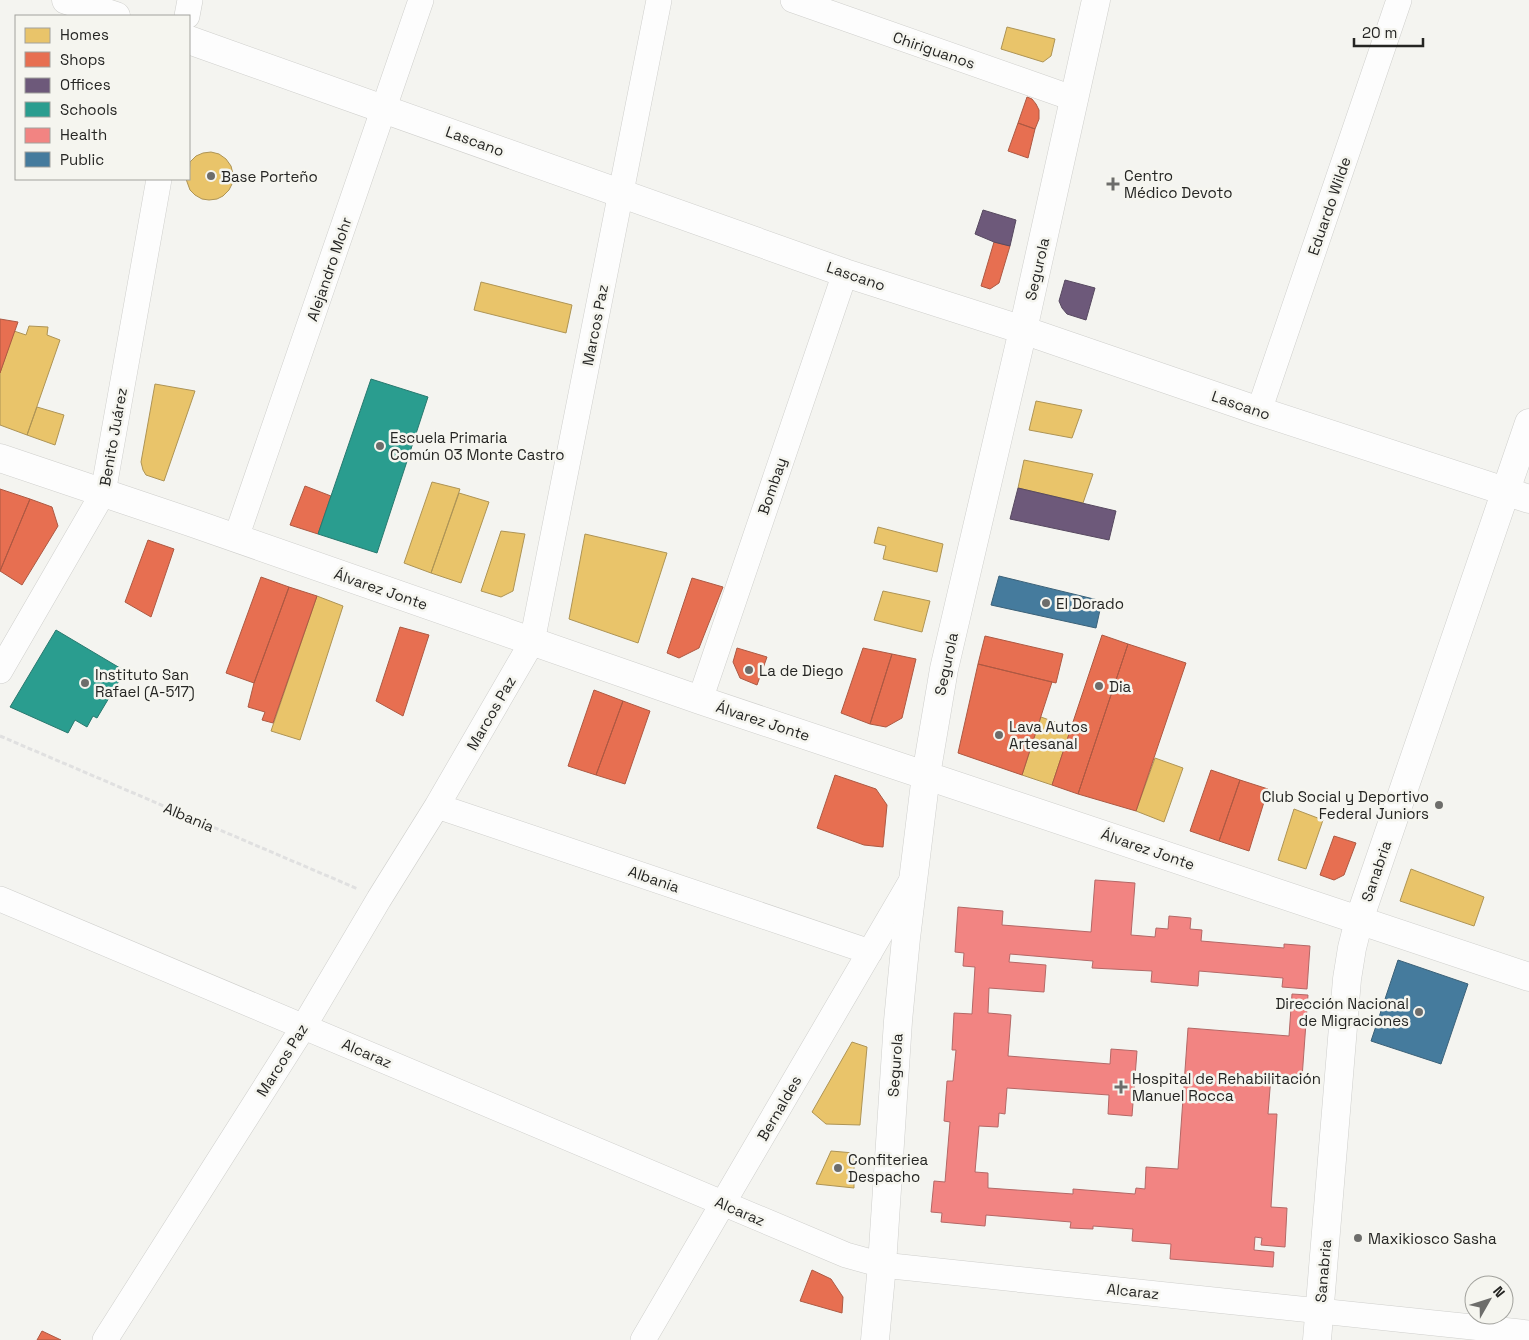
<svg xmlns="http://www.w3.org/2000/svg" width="1529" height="1340" viewBox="0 0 1529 1340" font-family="'Space Grotesk',sans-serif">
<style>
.homes{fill:#e9c46a;stroke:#ae9455}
.shops{fill:#e76f51;stroke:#ad5943}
.offices{fill:#6d597a;stroke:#574960}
.schools{fill:#2a9d8f;stroke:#28796f}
.health{fill:#f28482;stroke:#b46866}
.public{fill:#457b9d;stroke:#3b6178}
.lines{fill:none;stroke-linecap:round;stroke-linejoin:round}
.minor-casing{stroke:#cfcfcc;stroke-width:26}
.tertiary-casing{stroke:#cfcfcc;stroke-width:29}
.path{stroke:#e0e0e0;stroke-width:3;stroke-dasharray:5 2.5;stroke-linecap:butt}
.minor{stroke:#fdfdfd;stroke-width:25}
.tertiary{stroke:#fdfdfd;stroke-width:28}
.poi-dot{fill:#6d6d6b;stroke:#f5f5ef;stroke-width:2}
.labels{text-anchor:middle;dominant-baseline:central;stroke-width:5;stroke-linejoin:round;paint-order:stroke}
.street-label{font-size:15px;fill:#252523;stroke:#f5f5ef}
.poi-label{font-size:15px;fill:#252523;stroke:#f5f5ef;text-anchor:start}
</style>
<rect width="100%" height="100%" fill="#f4f4f0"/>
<path class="homes" d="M1007,27L1055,39L1051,56L1043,62L1001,49Z
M211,152L219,154L226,159L231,166L233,174V182L229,190L223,196L217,199L209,200L202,199L195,195L190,190L186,179H189L190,162L196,156L203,153Z
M481,282L572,305L566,333L474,310Z
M29,326L48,327L47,335L60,340L27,435L0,425V373L14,331L26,335Z
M155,384L195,391L164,481L146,475L143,470L141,462Z
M1036,401L1082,410L1072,438L1029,430Z
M37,407L64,415L55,445L27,435Z
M1024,460L1093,474L1083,503L1018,488Z
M432,482L460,489L431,573L404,563Z
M459,493L489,502L461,583L431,573Z
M878,527L943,544L937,572L883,559L886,546L874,543Z
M501,531L525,534L513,591L501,597L481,591Z
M585,534L667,553L638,643L569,619Z
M883,591L930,601L922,632L874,620Z
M317,596L343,606L300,740L271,731Z
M1041,717L1071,728L1052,785L1022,775Z
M1155,758L1183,768L1164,822L1136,811Z
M1294,809L1323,820L1306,869L1278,860Z
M1411,869L1484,897L1474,926L1400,901Z
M852,1042L867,1047L860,1125L826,1124L812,1112Z
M831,1151L854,1153V1188L816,1184Z"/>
<path class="shops" d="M1027,97L1032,99L1036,104L1039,110V119L1035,129L1018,123Z
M1018,123L1035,129L1028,158L1008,151Z
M994,242L1010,246L999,283L990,289L981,286Z
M0,319L18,322L0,373Z
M305,486L331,496L318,534L290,525Z
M0,489L30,499L0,571Z
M30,499L52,507L58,526L22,585L0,571Z
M148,540L174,549L151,617L125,602Z
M261,577L289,587L254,683L226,673Z
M692,578L723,587L699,648L679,658L667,653Z
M289,587L317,596L273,723L262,720L265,712L248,707L254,683Z
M400,627L429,635L403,716L376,701Z
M1102,635L1128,644L1078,794L1052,785Z
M985,636L1063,654L1056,683L978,664Z
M1128,644L1186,663L1136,811L1078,794Z
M737,648L767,657L757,685L740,678L733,662Z
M863,648L892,654L870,724L841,713Z
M892,654L916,659L902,718L886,727L870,724Z
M978,664L1052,682L1022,775L958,753Z
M594,690L623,701L596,775L568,766Z
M623,701L650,711L625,784L596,775Z
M1211,770L1240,780L1219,841L1190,831Z
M835,775L876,789L887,805L883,847L864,845L817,828Z
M1240,780L1268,789L1249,851L1219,841Z
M1334,836L1356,843L1344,875L1334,880L1320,875Z
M812,1270L831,1279L843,1297L842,1313L800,1301Z
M42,1331L61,1340H37Z"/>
<path class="offices" d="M983,210L1016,220L1010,246L994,242L975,234Z
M1065,280L1095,288L1086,320L1067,314L1062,308L1059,301Z
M1018,488L1116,511L1109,540L1010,519Z"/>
<path class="schools" d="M371,379L428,397L377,553L318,534Z
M56,630L125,671L97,718L93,716L87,727L75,720L68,733L10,707Z"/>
<path class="health" d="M1095,880L1135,883L1131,935L1155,937L1156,928L1168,929L1169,916L1191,918L1190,929L1202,930L1201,941L1284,948V944L1310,946L1307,989L1282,987L1283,978L1199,971L1198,986L1151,982L1152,971L1092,968L1093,961L1010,954L1009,962L1046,965L1044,992L989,988L988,1013L1011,1015L1008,1056L1110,1064L1111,1049L1137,1051L1132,1116L1108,1114L1109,1095L1007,1088L1005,1114L999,1113L998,1127L979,1126L975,1172L988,1173V1188L1073,1194V1189L1135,1194L1136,1188L1145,1189L1146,1167L1178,1169L1188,1028L1289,1036L1292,994L1308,995L1302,1078L1271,1076L1268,1114H1277L1271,1207L1287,1208L1285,1247L1261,1245L1262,1238L1255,1237L1254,1250L1274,1252L1273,1267L1170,1259L1171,1244L1132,1241L1133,1229L1093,1226V1229L1070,1228L1071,1222L986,1215L985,1226L941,1222L942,1213L931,1212L934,1181L945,1182L950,1122L944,1121L947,1081H953L956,1050H952L954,1013L972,1014L975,967L963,966L964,953L955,952L958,907L1003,911L1002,925L1091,932Z"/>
<path class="public" d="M999,576L1102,601L1096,628L991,605Z
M1398,960L1468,984L1441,1064L1371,1041Z"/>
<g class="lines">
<defs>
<path id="minor" d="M793,0L1075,99
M187,16L190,0
M1259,411L1399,0
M236,538L421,0
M0,671L103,493L159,179
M700,700L845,273
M437,806L870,952
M0,899L846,1255L882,1265L1529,1333
M105,1340L304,1026L379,899L437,806L532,642L659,0
M643,1340L913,878"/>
<path id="tertiary" d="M66,0L116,16
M189,40L845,273L1023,330L1259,411L1529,499
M0,458L190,522L700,700L1529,977
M875,1340L882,1265L898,1021L906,938L926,775L944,669L1023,330L1096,0
M1317,1340L1347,979L1352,948L1359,920L1529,423"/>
</defs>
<use href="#minor" class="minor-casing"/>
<use href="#tertiary" class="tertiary-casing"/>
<path class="path" d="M0,736L358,889"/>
<use href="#minor" class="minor"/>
<use href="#tertiary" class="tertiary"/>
</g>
<g class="poi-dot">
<circle cx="211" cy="176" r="5"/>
<path d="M1110.5 176.5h5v5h5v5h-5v5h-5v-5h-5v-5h5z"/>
<circle cx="380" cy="446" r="5"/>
<circle cx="1046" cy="603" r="5"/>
<circle cx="749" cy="670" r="5"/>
<circle cx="85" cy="683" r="5"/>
<circle cx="1099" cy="686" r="5"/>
<circle cx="999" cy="735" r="5"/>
<circle cx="1439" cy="805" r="5"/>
<circle cx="1419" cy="1012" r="5"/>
<path d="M1118.5 1079.5h5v5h5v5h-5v5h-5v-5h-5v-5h5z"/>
<circle cx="838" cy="1168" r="5"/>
<circle cx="1358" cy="1238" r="5"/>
</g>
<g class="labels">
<g class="street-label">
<text transform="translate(934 50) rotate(19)">Chiriguanos</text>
<text transform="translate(475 141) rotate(20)">Lascano</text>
<text transform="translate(1329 206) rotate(-71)">Eduardo Wilde</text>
<text transform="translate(329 269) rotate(-71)">Alejandro Mohr</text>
<text transform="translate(1037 269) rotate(-77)">Segurola</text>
<text transform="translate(856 276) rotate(19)">Lascano</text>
<text transform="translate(595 325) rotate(-79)">Marcos Paz</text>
<text transform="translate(1241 405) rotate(19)">Lascano</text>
<text transform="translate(113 437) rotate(-80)">Benito Juárez</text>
<text transform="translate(772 486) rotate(-71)">Bombay</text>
<text transform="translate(381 589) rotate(19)">Álvarez Jonte</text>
<text transform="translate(946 664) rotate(-78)">Segurola</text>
<text transform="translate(491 713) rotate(-60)">Marcos Paz</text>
<text transform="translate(763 721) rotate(18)">Álvarez Jonte</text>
<text transform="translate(189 817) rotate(23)">Albania</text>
<text transform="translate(1148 849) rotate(19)">Álvarez Jonte</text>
<text transform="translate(1376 871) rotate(-71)">Sanabria</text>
<text transform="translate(654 879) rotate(19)">Albania</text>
<text transform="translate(367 1053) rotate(23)">Alcaraz</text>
<text transform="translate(282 1060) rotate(-58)">Marcos Paz</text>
<text transform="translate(895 1065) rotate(-86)">Segurola</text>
<text transform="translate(779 1108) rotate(-60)">Bernaldes</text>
<text transform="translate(740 1211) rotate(23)">Alcaraz</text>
<text transform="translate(1323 1271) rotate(-85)">Sanabria</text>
<text transform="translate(1133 1291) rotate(6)">Alcaraz</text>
</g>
<g class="poi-label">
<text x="1124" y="175">Centro<tspan x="1124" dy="17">Médico Devoto</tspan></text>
<text x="221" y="176">Base Porteño</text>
<text x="390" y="437">Escuela Primaria<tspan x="390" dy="17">Común 03 Monte Castro</tspan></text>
<text x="1056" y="603">El Dorado</text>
<text x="759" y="670">La de Diego</text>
<text x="95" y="674">Instituto San<tspan x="95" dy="17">Rafael (A-517)</tspan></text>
<text x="1109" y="686">Dia</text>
<text x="1009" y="726">Lava Autos<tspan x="1009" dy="17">Artesanal</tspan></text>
<text x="1429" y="796" text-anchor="end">Club Social y Deportivo<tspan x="1429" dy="17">Federal Juniors</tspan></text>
<text x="1409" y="1003" text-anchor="end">Dirección Nacional<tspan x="1409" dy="17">de Migraciones</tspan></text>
<text x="1132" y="1078">Hospital de Rehabilitación<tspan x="1132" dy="17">Manuel Rocca</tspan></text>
<text x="848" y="1159">Confiteriea<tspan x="848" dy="17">Despacho</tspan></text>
<text x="1368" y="1238">Maxikiosco Sasha</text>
</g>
</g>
<rect x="15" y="15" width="175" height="165" fill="#f5f5ef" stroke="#a2a29d"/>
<rect x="25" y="28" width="25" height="15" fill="#e9c46a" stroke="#a2a29d"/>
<text x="60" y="40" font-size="15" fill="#252523">Homes</text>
<rect x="25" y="52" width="25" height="15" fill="#e76f51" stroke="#a2a29d"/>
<text x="60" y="65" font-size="15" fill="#252523">Shops</text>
<rect x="25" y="78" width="25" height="15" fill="#6d597a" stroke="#a2a29d"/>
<text x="60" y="90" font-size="15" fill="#252523">Offices</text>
<rect x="25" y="102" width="25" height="15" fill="#2a9d8f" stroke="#a2a29d"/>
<text x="60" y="115" font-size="15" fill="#252523">Schools</text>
<rect x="25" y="128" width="25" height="15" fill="#f28482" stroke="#a2a29d"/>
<text x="60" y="140" font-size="15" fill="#252523">Health</text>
<rect x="25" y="152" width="25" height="15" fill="#457b9d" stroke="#a2a29d"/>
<text x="60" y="165" font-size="15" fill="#252523">Public</text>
<g transform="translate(1489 1300) rotate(51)"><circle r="24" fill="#f5f5ef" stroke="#a2a29d"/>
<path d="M0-4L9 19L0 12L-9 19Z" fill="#6d6d6b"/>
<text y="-8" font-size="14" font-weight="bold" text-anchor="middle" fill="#252523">N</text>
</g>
<path d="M1354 38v8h69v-8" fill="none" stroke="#252523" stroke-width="2.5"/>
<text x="1362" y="38" font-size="15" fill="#252523" stroke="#f5f5ef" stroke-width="4" paint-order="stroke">20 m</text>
</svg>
